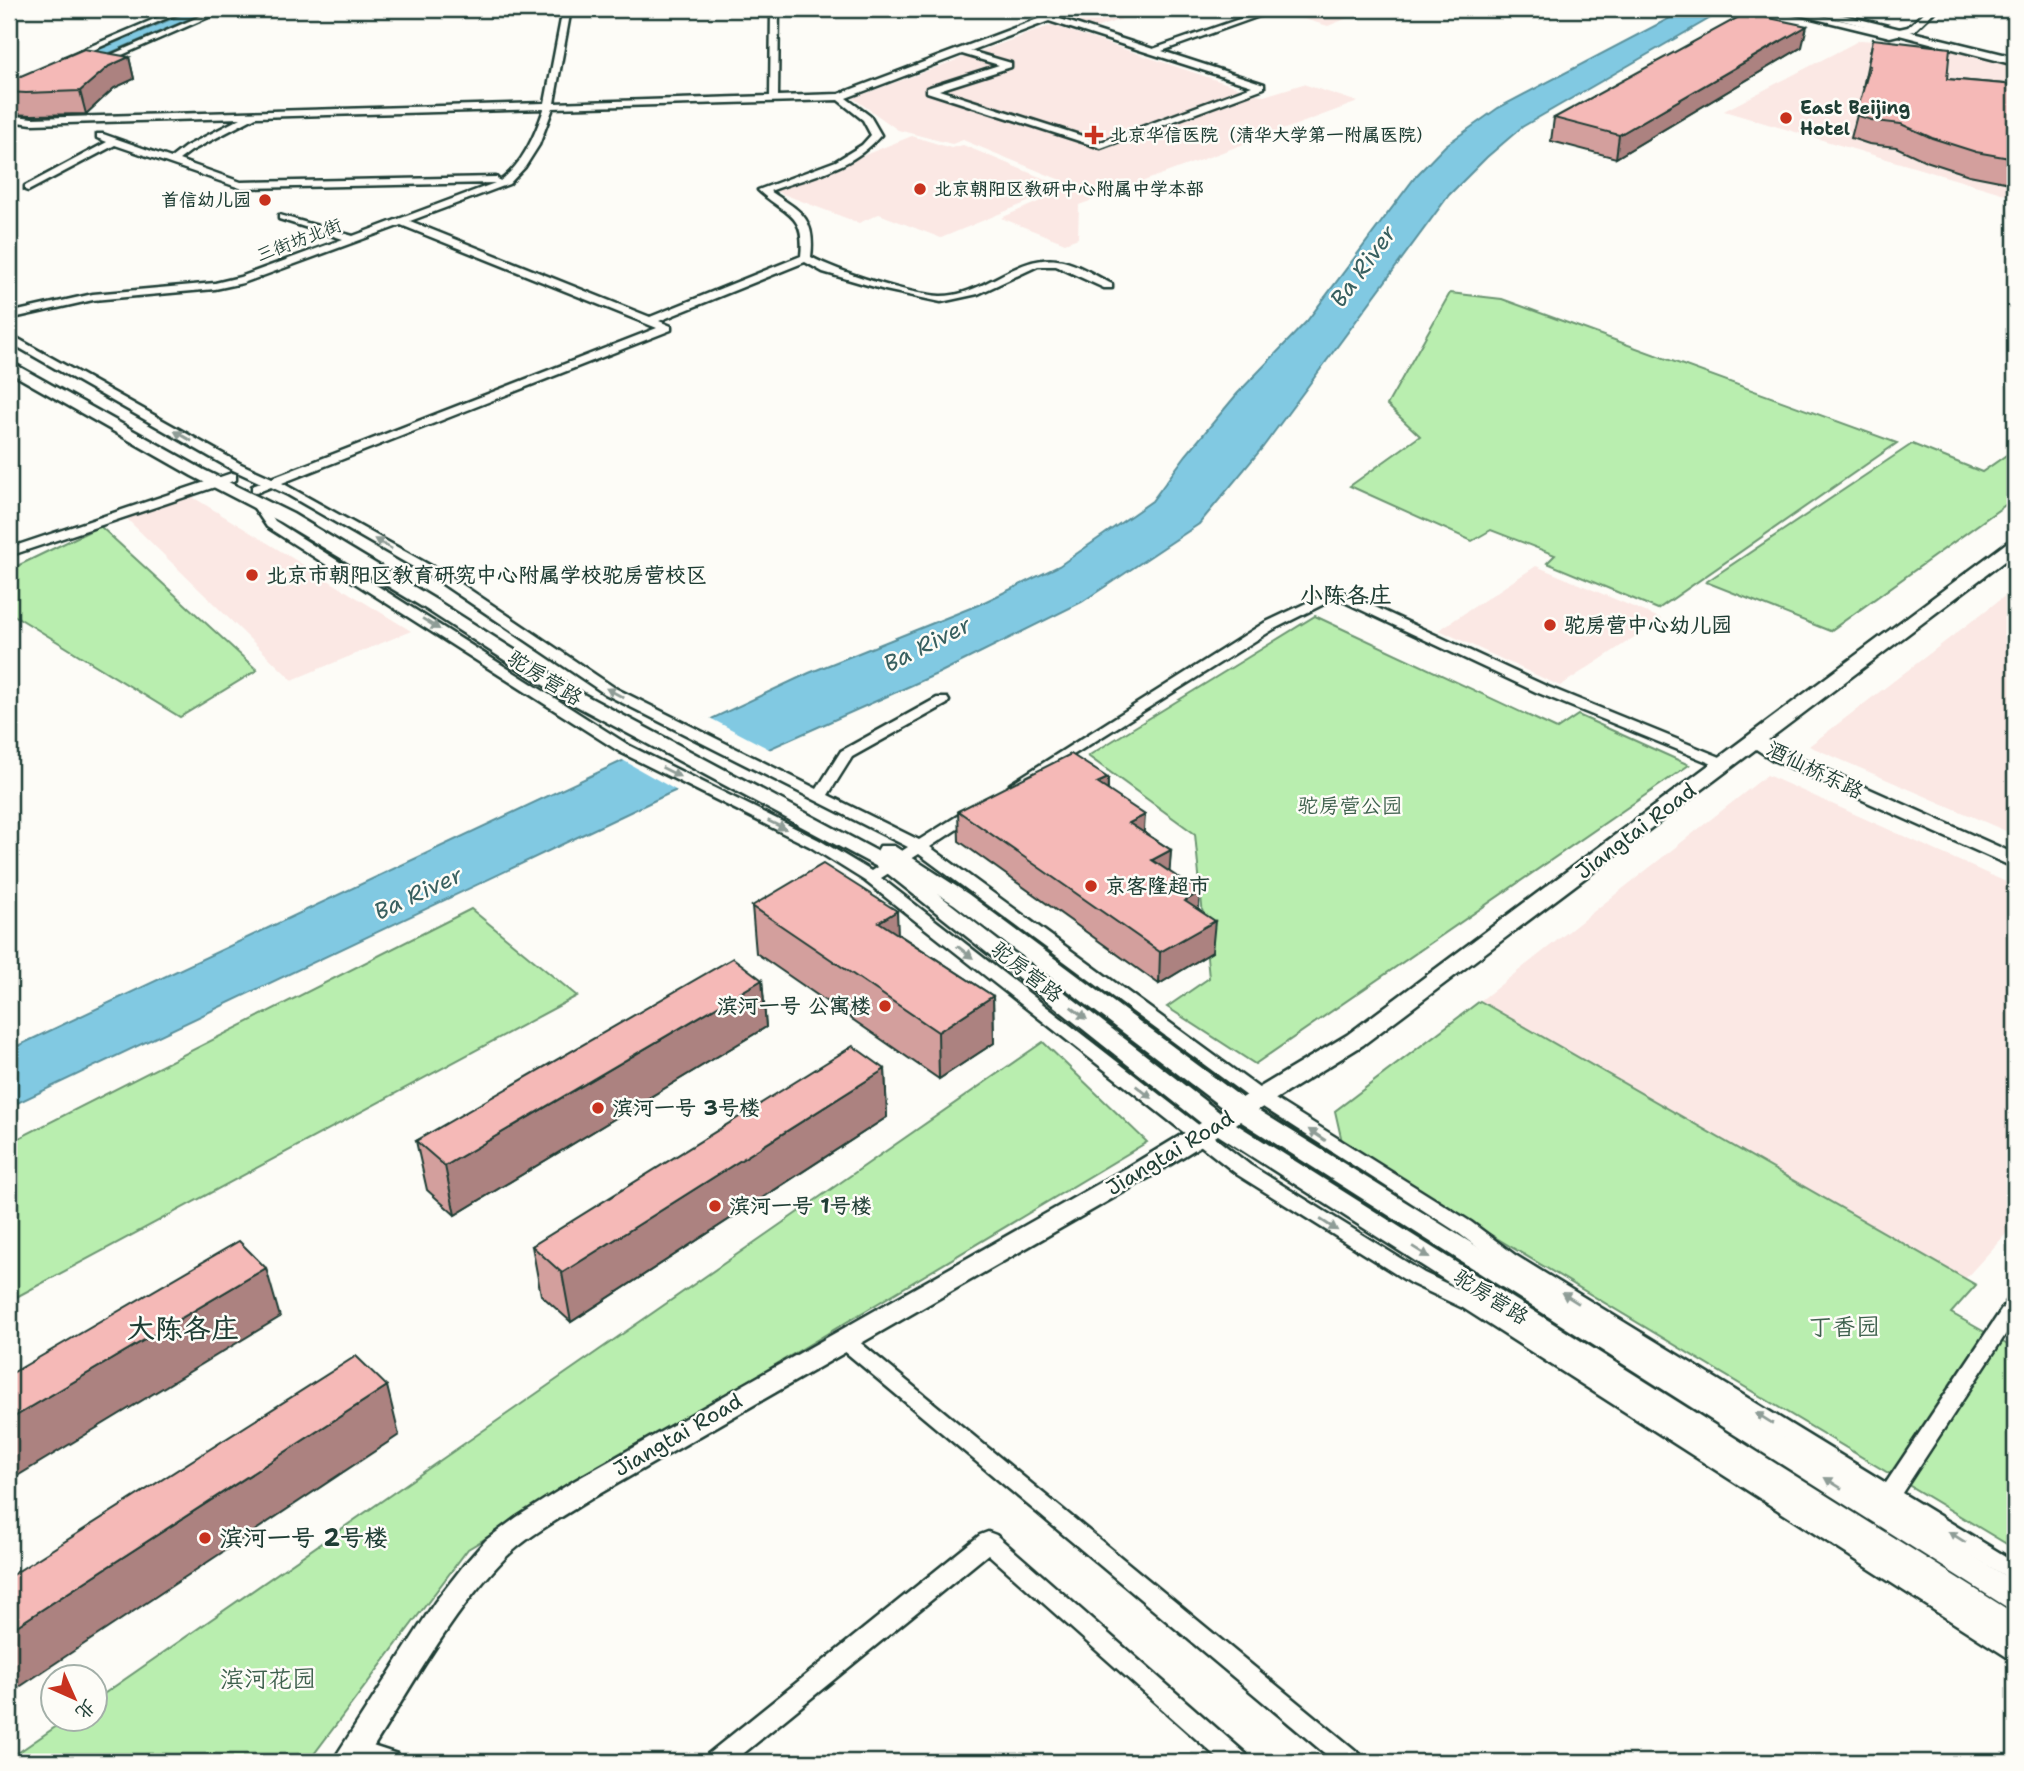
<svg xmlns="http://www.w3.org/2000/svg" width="2024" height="1771" viewBox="0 0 2024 1771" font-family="'Shantell Sans','LXGW WenKai TC',sans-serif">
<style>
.built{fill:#fbe8e4}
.green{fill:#b9eeaf;stroke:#6c9672;stroke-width:2}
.water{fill:#81c9e2;stroke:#5a919c;stroke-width:2}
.pier{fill:#fdfcf7}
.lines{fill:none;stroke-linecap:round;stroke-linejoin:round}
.street-casing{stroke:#1f3d34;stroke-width:5}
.secondary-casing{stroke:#1f3d34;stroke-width:5}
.primary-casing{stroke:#1f3d34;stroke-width:5}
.street{fill:#fdfcf7;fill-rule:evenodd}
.secondary{fill:#fdfcf7;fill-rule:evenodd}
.primary{fill:#fdfcf7;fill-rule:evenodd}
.wall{fill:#d39f9d;stroke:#1f3d34;stroke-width:2}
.shaded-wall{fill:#ac8280;stroke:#1f3d34;stroke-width:2}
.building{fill:#f5b9b7;stroke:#1f3d34;stroke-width:2}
.oneway{fill:#8e9c96}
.poi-dot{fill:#c8321e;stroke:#fdfcf7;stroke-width:2.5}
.labels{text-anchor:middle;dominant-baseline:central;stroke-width:5;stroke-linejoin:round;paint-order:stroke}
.far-poi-label{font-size:18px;font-weight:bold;fill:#1f3d34;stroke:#fdfcf7;text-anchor:start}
.far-street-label{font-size:18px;fill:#1f3d34;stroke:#fdfcf7}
.poi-label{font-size:21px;font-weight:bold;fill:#1f3d34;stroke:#fdfcf7;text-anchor:start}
.street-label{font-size:21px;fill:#1f3d34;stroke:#fdfcf7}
.park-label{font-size:21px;fill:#3e604d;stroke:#fdfcf7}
.water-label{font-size:23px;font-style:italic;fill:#386060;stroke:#fdfcf7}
.neighbourhood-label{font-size:23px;font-weight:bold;fill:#1f3d34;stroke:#fdfcf7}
.near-park-label{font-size:24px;fill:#3e604d;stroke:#fdfcf7}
.near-poi-label{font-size:24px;font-weight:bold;fill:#1f3d34;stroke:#fdfcf7;text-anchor:start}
.near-neighbourhood-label{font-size:28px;font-weight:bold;fill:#1f3d34;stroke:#fdfcf7}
</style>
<rect width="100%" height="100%" fill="#fdfcf7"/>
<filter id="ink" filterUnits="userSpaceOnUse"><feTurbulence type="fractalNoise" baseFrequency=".0143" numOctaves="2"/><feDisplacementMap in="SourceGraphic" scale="14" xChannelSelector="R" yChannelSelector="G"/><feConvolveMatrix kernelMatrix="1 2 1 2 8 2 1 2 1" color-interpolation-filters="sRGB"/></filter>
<g filter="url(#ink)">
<path class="built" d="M1071,9H1153L1092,29L1075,24Z
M1288,9H1370L1328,26L1280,12Z
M1052,25L1264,96L1303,84L1358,102L1079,205L1078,238L1065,243L1001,218L1075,186L963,140L952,144L898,130L853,98Z
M1860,40L1938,45L2015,64V197L1724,111Z
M912,136L951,148L963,145L1064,187L941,238L879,214L859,223L775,191Z
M191,496L411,631L292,680L127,519Z
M1536,566L1662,619L1560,686L1439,630Z
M2015,588V835L1809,746Z
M1767,775L2015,886V1224L1965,1279L1480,1001Z"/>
<path class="green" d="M1450,293L1502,299L1897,443L1658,609L1547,563L1555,555L1491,530L1472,541L1350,486L1420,436L1387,405Z
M1912,444L1982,472L2015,449V498L1830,631L1706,582Z
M100,526L257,670L180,717L9,612V570Z
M1315,616L1557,729L1578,715L1689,765L1255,1064L1167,1007L1209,978L1195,834L1088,756Z
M471,909L577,996L9,1301V1143Z
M1480,1001L1976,1285L1951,1313L2015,1349V1549L1343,1146L1335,1111Z
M1043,1042L1147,1142L468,1549L308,1762H9V1759L67,1719L94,1718L95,1700Z"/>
<path class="water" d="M195,9H213L9,96V87Z
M1687,9H1726L1522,127L1487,157L1449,195L1263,447L1199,524L1082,602L939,673L668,794L9,1107V1050L809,673L978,605L1059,566L1152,501L1186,455L1237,394L1307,321L1416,176L1446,145L1498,108Z"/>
<path class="pier" d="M708,717L771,750L679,792L619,758Z"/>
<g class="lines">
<defs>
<path id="street" d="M178,9H188L70,60L63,58Z
M217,9H227L99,65L92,63Z
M563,9H571L554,103L770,96L771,9H779L778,96L839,94L1046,16L1050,9H1058L1054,17L1153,49L1268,9H1279L1162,51L1264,84V88L1101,148L927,92V88L999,65L962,54L846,98L870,116L881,135L879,137C850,170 810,176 770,191C800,211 816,217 811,257C839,272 908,294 940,296C982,297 1015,255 1057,260C1075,262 1096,276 1112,284V288H1104L1056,266H1038L978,294L941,302L885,290L823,272L805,262L659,321L671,326V330L282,483L451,577L615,688L817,789L841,751L937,698H947L949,701L947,704L852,757L828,795L919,840L970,808H980L983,811L980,814L930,847L1267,1094L1471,1222L1515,1255L1886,1483L2008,1300L2015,1298V1320L1902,1493L2015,1562V1582L1892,1508L1883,1513L1876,1510L1872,1504L1876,1498L1501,1265L1457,1232L1255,1102L919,854L881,878L1250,1165L1424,1273L1477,1298L2015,1638V1660L2007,1657L1463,1308L1410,1283L1238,1175L865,881L809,846L620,752L267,527L250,502L252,499H260L275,521L630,746L819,840L871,871L908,847L605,694L441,583L288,495L271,487L256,493L252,492V486L261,483L233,470L9,342V335L13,336L241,464L272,478L657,328L401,225L243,283L215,289L93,300L9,319V313L93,294L215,283L240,277L343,239L279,219V215L353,236L495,183L240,188L115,145L28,191L25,190V186L107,142L97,138V134H103L171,158L185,147L241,118L32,124L9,121V115L32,118L545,103ZM1049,21L1252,86L1101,142L939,90L1011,67V63L970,51ZM838,100L863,120L871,135L862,145L836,161L758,190C784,215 806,212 801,256L650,317L410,221L509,184L525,167L539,145L553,108ZM544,109C535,135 523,164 500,181L496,177L241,182L179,160L191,151L256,117Z
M1775,9H1789L1890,31L1908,27L1928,9H1937L1914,31L1890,37Z
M232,473L236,474V480L9,556V548Z
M1336,589L1546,686L1730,761L1732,764L1730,767H1720L1536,692L1336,598L1274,629L1022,787H1012L1010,784L1264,623Z
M844,1332L851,1335L1360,1754L1364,1762H1335L837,1345L834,1340L837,1335Z
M988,1532L996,1535L1246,1754L1250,1762H1222L988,1554L733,1762H704L708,1754L980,1535Z
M354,1740L397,1754L401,1762H356L346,1758L342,1751L346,1744Z"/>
<path id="secondary" d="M9,361L204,470L293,514L436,600L585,695L877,851L880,846H894L968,894L1242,1098L1347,1035L2009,541L2015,540V553L1768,740L1787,752L2015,854V868L1773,760L1756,749L1363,1045L1258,1110L2015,1582V1609L2005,1606L1240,1121L1236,1124L2015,1614V1642L2005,1638L1218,1135L1148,1178L594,1497C564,1516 530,1534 505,1558C449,1615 407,1695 364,1762H332L435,1602L464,1565L486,1540L517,1517L574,1481L1130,1166L1201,1123L883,870L571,703L424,608L281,522L192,476L9,372ZM938,894L954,904L1224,1109L1219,1112Z"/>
<path id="primary" d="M1799,9H1818L2015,57V65Z"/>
</defs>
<use href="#street" class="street-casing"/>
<use href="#secondary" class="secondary-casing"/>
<use href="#primary" class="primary-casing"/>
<use href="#street" class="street"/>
<use href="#secondary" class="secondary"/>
<use href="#primary" class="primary"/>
</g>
<path class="wall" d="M1873,39L1947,79L2015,85V184L1969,175L1926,161L1896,147L1869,144L1851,138L1864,88L1863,87Z
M1802,47L1616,158L1551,141L1554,118Z
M129,57L134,79L114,88L86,114L32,115L9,114V81Z
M1108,778V790L1144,832L1171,850L1169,871L1199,910L1212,952L1159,984L959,841L958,811Z
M752,906L898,934L993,996L994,1043L939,1079L756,953Z
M762,980L766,1027L455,1215L427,1190L416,1141Z
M885,1069L887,1117L571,1322L541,1295L532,1246Z"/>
<path class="shaded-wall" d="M1807,26L1802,47L1616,158L1619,135Z
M129,57L134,79L114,88L86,114L80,91L109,66Z
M1108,778L1107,808L1097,783Z
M1145,815L1143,845L1129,823Z
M1171,850L1169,881L1152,860Z
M1200,892L1198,923L1185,901Z
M897,911L899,958L879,922Z
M1215,921L1212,952L1159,984L1160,952Z
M762,980L766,1027L455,1215L445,1166Z
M993,996L994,1043L939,1079L938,1032Z
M885,1069L887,1117L571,1322L562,1273Z
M266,1268L280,1317L9,1481V1420Z
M387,1386L399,1435L9,1694V1631Z"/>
<path class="building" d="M1746,13L1807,26L1619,135L1554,118Z
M1873,39L1950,48L1947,79L2015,85V159L1976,152L1932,138L1901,124L1875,121L1856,115L1870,66L1868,65Z
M84,49L129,57L109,66L80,91L26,93L9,92V81Z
M1071,754L1108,778L1097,783L1145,815L1129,823L1171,850L1152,860L1200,892L1185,901L1215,921L1160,952L958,811Z
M823,864L897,911L879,922L993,996L938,1032L752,906Z
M733,958L762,980L445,1166L416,1141Z
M853,1046L885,1069L562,1273L532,1246Z
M239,1241L266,1268L9,1420V1375Z
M356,1356L387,1386L9,1631V1577Z"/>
<defs><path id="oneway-solid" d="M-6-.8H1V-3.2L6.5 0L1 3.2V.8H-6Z" transform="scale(1.75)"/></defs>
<g class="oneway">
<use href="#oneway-solid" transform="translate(183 436) rotate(-150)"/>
<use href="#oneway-solid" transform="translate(383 544) rotate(-150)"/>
<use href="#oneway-solid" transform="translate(431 624) rotate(32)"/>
<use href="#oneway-solid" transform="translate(615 693) rotate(-152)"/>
<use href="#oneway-solid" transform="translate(671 772) rotate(27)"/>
<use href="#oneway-solid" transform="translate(777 825) rotate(26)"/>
<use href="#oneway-solid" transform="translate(965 952) rotate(38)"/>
<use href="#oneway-solid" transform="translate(1079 1013) rotate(38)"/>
<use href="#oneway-solid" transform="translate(1144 1092) rotate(38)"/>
<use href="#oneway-solid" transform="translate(1317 1135) rotate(-147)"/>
<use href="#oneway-solid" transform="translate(1329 1225) rotate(33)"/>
<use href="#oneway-solid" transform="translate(1421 1252) rotate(32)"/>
<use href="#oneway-solid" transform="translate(1570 1298) rotate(-148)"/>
<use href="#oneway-solid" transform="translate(1764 1418) rotate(-148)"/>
<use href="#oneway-solid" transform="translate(1833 1483) rotate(-148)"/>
<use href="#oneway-solid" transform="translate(1957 1537) rotate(-148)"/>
</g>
</g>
<g class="poi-dot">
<circle cx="1786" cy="118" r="7"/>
<path d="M1090.5 124.5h7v7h7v7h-7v7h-7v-7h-7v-7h7z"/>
<circle cx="920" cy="189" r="7"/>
<circle cx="265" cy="200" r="7"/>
<circle cx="252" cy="575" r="7"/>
<circle cx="1550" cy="625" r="7"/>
<circle cx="1091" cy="886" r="7"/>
<circle cx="885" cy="1006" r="7"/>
<circle cx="598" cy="1108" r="7"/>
<circle cx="715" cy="1206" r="7"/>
<circle cx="205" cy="1538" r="7"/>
</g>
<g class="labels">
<g class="far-poi-label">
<text x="1800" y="108">East Beijing<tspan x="1800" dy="21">Hotel</tspan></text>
<text x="1110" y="135">北京华信医院（清华大学第一附属医院）</text>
<text x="934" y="189">北京朝阳区教研中心附属中学本部</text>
<text x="251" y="200" text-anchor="end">首信幼儿园</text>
</g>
<g class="far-street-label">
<text transform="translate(299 240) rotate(-21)">三街坊北街</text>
</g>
<g class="poi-label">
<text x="266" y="575">北京市朝阳区教育研究中心附属学校驼房营校区</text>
<text x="1564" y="625">驼房营中心幼儿园</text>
<text x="1105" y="886">京客隆超市</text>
<text x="871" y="1006" text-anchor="end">滨河一号 公寓楼</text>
<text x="612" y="1108">滨河一号 3号楼</text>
<text x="729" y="1206">滨河一号 1号楼</text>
</g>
<g class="street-label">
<text transform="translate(545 678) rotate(32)">驼房营路</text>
<text transform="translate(1815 770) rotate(26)">酒仙桥东路</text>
<text transform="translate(1636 831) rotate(-37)">Jiangtai Road</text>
<text transform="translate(1027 972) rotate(38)">驼房营路</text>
<text transform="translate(1170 1153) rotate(-31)">Jiangtai Road</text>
<text transform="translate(1491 1297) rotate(32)">驼房营路</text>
<text transform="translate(678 1435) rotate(-30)">Jiangtai Road</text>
</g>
<g class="park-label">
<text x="1350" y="806">驼房营公园</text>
</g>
<g class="water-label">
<text transform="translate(1363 266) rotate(-54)">Ba River</text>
<text transform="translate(927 644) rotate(-27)">Ba River</text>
<text transform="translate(418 893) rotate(-25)">Ba River</text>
</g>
<g class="neighbourhood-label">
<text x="1346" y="595">小陈各庄</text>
</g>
<g class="near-park-label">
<text x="1844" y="1327">丁香园</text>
<text x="268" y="1679">滨河花园</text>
</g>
<g class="near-poi-label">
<text x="219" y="1538">滨河一号 2号楼</text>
</g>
<g class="near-neighbourhood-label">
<text x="183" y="1328">大陈各庄</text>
</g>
</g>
<rect width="2024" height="1771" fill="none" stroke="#fdfcf7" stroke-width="35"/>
<rect x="18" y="18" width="1989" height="1736" fill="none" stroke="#1f3d34" stroke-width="2.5" filter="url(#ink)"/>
<g transform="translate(74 1698) rotate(135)"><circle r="33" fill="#fdfcf7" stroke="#a4b0a9" stroke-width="2"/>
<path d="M0-5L12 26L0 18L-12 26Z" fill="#c8321e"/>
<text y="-10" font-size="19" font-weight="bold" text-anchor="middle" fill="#1f3d34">北</text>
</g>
</svg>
